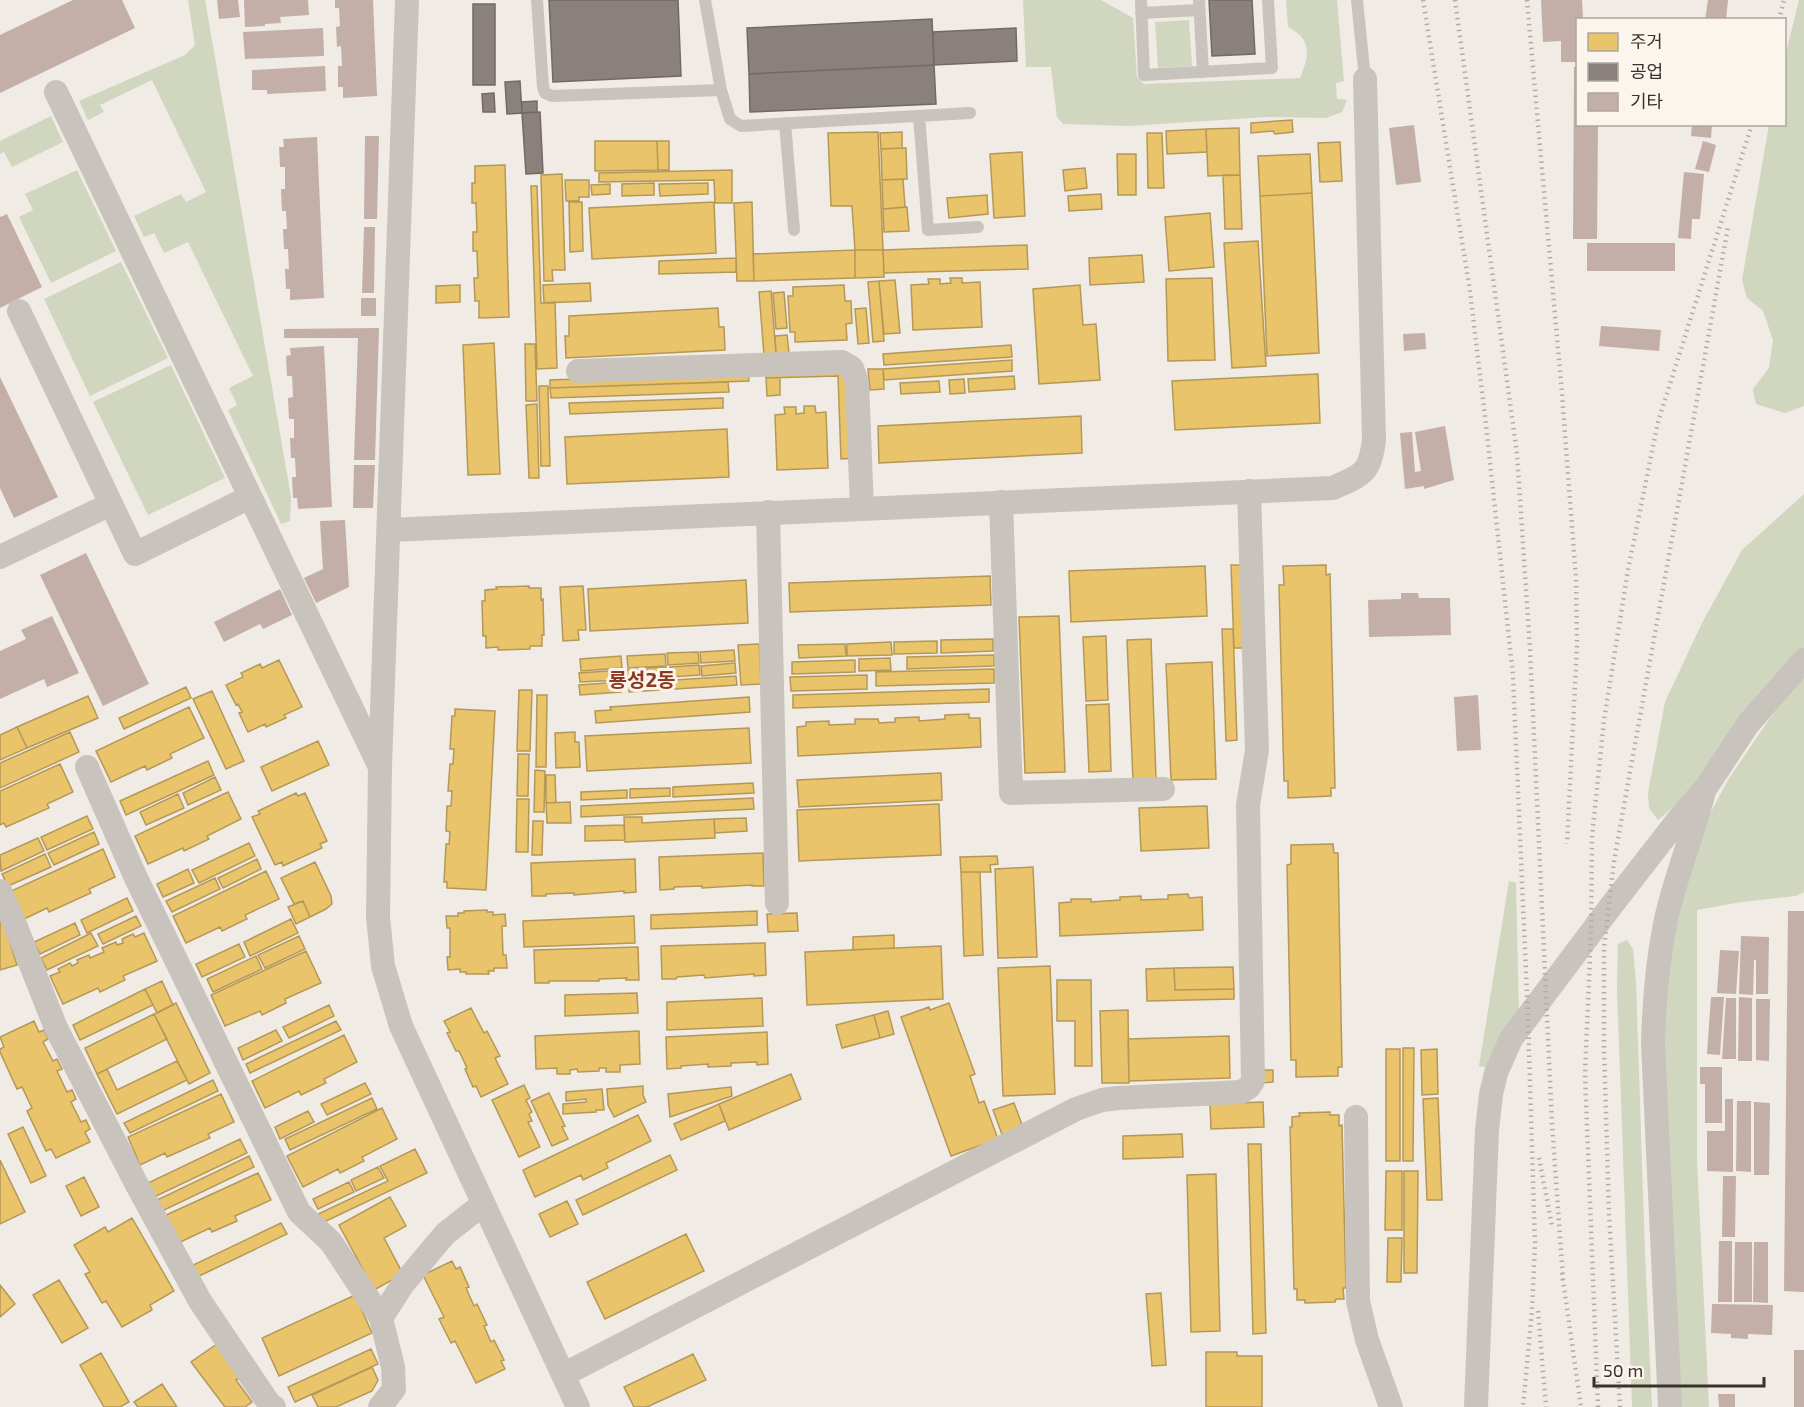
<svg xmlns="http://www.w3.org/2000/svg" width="1804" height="1407" viewBox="0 0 1804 1407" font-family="'Exo 2','Noto Sans KR',sans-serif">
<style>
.green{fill:#d1d6bf}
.homes{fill:#e9c46a;stroke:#b59857;stroke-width:1.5}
.industry{fill:#8a817c;stroke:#726964;stroke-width:1.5}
.building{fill:#c3afa7}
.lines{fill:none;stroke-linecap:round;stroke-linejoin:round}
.service{stroke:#c9c3be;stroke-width:12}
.minor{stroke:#c9c3be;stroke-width:24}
.rail{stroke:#b1aca8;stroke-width:4.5;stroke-dasharray:1.5 4.5;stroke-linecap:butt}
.labels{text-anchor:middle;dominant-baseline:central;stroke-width:6;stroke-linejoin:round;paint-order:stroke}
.quarter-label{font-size:20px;font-weight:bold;fill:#8c3b22;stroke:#fbf5ee}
</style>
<rect width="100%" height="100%" fill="#f0ebe5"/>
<path class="green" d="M188,0H205L291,497L290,521L281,524L228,410L237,405L229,388L253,376L188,242L164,253L154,233L144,237L134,216L181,194L186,202L206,192L152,80L100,105L104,112L88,120L79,101L185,55L195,45Z
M1023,0H1101L1133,18L1137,77L1144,84L1300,78C1309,57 1313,39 1288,27L1286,0H1337L1344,81L1336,83L1337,99L1347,100L1342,112L1326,118L1267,117L1129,126L1063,124L1057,117L1051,67H1026Z
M1799,0H1804V406L1785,413L1756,404L1753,389L1769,368L1773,340L1763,311L1747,298L1742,280L1769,125L1784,124L1785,57Z
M1189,20L1192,66L1158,68L1155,22Z
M51,116L63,142L12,167L4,152L0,154V141Z
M77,170L116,251L51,283L19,217L33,210L25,194Z
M121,262L168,358L90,396L44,299Z
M171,365L225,478L148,515L93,402Z
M1804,494V651L1686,796L1658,820L1649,808L1648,793L1665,702L1702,623L1742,550Z
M1804,679V892L1796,896L1741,902L1697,910V1160L1709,1407H1678L1662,1046L1672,926L1704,825L1728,780L1770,718L1801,680Z
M1509,881L1516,883L1519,1017L1488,1068L1479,1066Z
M1627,940L1633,949L1636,982L1645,1254L1652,1407H1632L1617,988L1618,944Z"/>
<path class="homes" d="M1292,120L1293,132L1275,134L1273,131L1251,133V123Z
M1239,128L1240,175L1208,176L1206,129Z
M1206,129L1207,152L1167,154L1166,131Z
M878,132L883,250H855L852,206H831L828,133Z
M902,132V148L881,149L880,133Z
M1147,133H1162L1164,188H1148Z
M595,141H657L658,170L595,171Z
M657,141H669V170H658Z
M1340,142L1342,181L1320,182L1318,143Z
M902,148H906L907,179L882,180L881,149Z
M1022,152L1025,216L994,218L990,154Z
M1117,154H1136V195H1118Z
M1310,154L1312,193L1260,196L1258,156Z
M505,165L509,317L479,318V301H475L474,278H478L477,251H473V232H477L476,203H472V183H475V166Z
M1085,168L1087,188L1065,191L1063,170Z
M732,170V203H715L714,180L599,182V173Z
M562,174L565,270H552L553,281H544L541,175Z
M1223,175H1240L1242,229H1225Z
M903,179L905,207L883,209L882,180Z
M565,180H589V197H579V201H566Z
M654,183V195L622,196V184Z
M708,183V194L660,196L659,184Z
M610,184V194L592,195L591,185Z
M531,186H537L541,303L555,302L557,368L537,369Z
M1312,193L1319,353L1267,356L1260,196Z
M1101,194L1102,209L1069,211L1068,196Z
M987,195L988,214L949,218L947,198Z
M569,202H582L583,251L570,252Z
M714,202L716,253L592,259L589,208Z
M752,202L754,281H737L734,203Z
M907,207L909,231L884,232L883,209Z
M1210,213L1214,267L1169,271L1165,217Z
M1258,241L1266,366L1232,368L1224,243Z
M1027,245L1028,269L884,273L883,250Z
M855,250V278L754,281L753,254Z
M855,250H883L884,277L855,278Z
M1142,255L1144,282L1090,285L1089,258Z
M736,258V272L659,274V261Z
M950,278H962V283L980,282L982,327L913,330L911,285L929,284L928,279H940V284L951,283Z
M1212,278L1215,360L1168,361L1166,279Z
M895,280L900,333L884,334L879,281Z
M879,281L884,341L873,342L868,282Z
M590,283L591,301L544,303L543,285Z
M460,285V302L436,303V286Z
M844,285L845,301H851L852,323L846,324L847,340L795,342V332H790L788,296H793V287Z
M1080,285L1083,325L1096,324L1100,380L1039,384L1033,289Z
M771,291L776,354L764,355L759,292Z
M784,292L787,328L776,329L773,293Z
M718,308L719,327H724L725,350L566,358L565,336H569V316Z
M866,308L869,343L858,344L855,309Z
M787,335L789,353L776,354L775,336Z
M494,343L500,474L468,475L463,345Z
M525,344H535L537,401H526Z
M1011,345L1012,357L884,365L883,354Z
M1012,360V371L884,380L883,369Z
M868,369H883L884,389L870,390Z
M766,370L850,374L855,458L841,459L838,376L766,378Z
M748,373L749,381L550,388V380Z
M1318,374L1320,423L1175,430L1172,381Z
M1014,376L1015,389L969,392L968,379Z
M766,378H780V395L767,396Z
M964,379L965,393L950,394L949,380Z
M939,381L940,392L901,394L900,383Z
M728,382L729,392L551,398L550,388Z
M539,386H548L550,466H541Z
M723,398V408L570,414L569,403Z
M537,404L539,478H529L526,405Z
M804,406H815L816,413L826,412L828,468L777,470L775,415L785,414L784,407H796V414L804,413Z
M1081,416L1082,453L879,463L878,426Z
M727,429L729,477L567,484L565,437Z
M1231,565H1244L1247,648H1234Z
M1326,565V575L1330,574L1335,788H1331V796L1288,798V781H1284L1279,585H1284L1283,566Z
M1205,566L1207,616L1071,622L1069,571Z
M990,576L991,605L790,612L789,583Z
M746,580L748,623L590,631L588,589Z
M529,586V588H541V600L543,599L544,635H542V646H530V649L498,650V647L486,648V636H483L482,601H485V590L497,589L496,587Z
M583,586L586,630H578L579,640L563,641L560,587Z
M1059,616L1065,772L1025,773L1019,617Z
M1222,629H1233L1237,740L1226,741Z
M1106,636L1108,700L1086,701L1083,637Z
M993,639V651L941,653V640Z
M1151,639L1156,779L1133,780L1127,640Z
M937,641V653L894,654V642Z
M891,642L892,655L847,656V644Z
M759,644L761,684L741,685L738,645Z
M845,644L846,656L799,658L798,645Z
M734,650L735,661L701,663L700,652Z
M698,652L699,663L668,665L667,653Z
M665,654L666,666L628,668L627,656Z
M994,655V666L907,669V657Z
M621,656L622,668L581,671L580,659Z
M890,658L891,670L859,671V659Z
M279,660L302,707L284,715L286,718L266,727L265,724L248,732L239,713L242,712L238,704L236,705L226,685L243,677L241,673L260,664L262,668Z
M855,660V672L792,674V662Z
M1212,662L1216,779L1171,780L1166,664Z
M735,663L736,673L702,676L701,666Z
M699,665L700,675L670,677V667Z
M666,667L667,677L647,679V668Z
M643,669L644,679L626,680L625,670Z
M994,669V683L876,686V672Z
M623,670V680L580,682L579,673Z
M867,675V689L791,691L790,677Z
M736,676L737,685L629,692V683Z
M621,682V692L580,695L579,685Z
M186,687L191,698L124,729L119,718Z
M989,689V702L793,708V695Z
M519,690H532L530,751H517Z
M212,691L244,761L226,769L193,699Z
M537,695H547L546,767H536Z
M88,696L98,718L27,748L17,727Z
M749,697L750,712L596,723L595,711L611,710L610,707Z
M1109,704L1111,771L1089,772L1086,705Z
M189,707L204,738L170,754L172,758L147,770L145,766L111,782L96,751Z
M455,709L495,711L486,890L447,888V882H444L446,844H449L450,832L446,831L447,806H451L452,791H448L450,764H453L454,749H450L452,716H455Z
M969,714V718H980L981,747L798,756L797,727L806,726V722L829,721V725L855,724V719H878L879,723L895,722V718L919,717V721L945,719V715Z
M17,727L27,748L0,760V735Z
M749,728L751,763L587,771L585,736Z
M70,732L79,752L0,788V763Z
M575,732V742H579L580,767L556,768L555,733Z
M318,741L329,765L272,791L261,767Z
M518,754H529L528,796H517Z
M208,761L214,775L126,815L120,801Z
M60,764L73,792L47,804L49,808L6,827L4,823L0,825V791Z
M535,770L545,771L544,812H534Z
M941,773L942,800L799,807L797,780Z
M546,775H555L556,803H546Z
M215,777L221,790L188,805L183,793Z
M753,783L754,793L673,797V787Z
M670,788V796L630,798V789Z
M627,790V798L581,800V792Z
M228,792L241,819L207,836L209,839L184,851L183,848L148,864L135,836Z
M296,793L298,796L305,793L327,841L320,844L322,848L283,866L282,862L275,865L252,817L260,814L258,811Z
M178,794L184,808L146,825L140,812Z
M753,798L754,809L581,817V806Z
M517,799H529L528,852H516Z
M570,802L571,823H547L546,803Z
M939,804L941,855L799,861L797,810Z
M1207,806L1209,848L1141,851L1139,808Z
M87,816L93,829L47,850L41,837Z
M624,817H642V823L714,819L715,838L625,842Z
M746,818L747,831L715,833L714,819Z
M533,821H543L542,855H532Z
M624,825L625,840L585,841V826Z
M94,832L99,844L54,865L48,853Z
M38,838L44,851L1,871L0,855Z
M249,843L255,856L199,883L192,870Z
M1333,844L1334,853H1338L1342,1067H1338V1076L1296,1077V1060H1291L1287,865L1291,864V845Z
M103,849L115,877L89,889L91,893L49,912L47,908L22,920L9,892Z
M763,853L764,886H752V885L702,888V886L674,887V889L660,890L659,857Z
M45,854L51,867L8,886L2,874Z
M997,856L998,864L990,865L991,872H961L960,857Z
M257,859L261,869L223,888L218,878Z
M635,859L636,892L624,893V891L574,895V893L546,894V896H532L531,863Z
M315,862L331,896L332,904L326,909L310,917L303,901L294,904L281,878Z
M1033,867L1037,957L998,958L995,869Z
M188,869L194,883L163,897L157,884Z
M266,871L279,899L245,915L247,919L222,931L220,927L186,943L173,916Z
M961,872H980L983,955L964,956Z
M215,878L220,889L172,912L166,901Z
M1188,894L1189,898L1202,897L1203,930L1060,936L1059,903L1071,902V899H1091V902L1120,900V897L1141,896V900L1168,899V895Z
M127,898L133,911L87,933L81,920Z
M303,901L310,917L296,924L288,907Z
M487,910V912H493V915L505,914L506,926H502L503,955H506L507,968H494V971H488L489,974H466V972H460V969L448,970L447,957H450V928H447L446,916H458V913H464V911Z
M0,911L17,965L0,970Z
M757,911V925L651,929V915Z
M797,913L798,931L768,932L767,914Z
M136,916L141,926L103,944L98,934Z
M634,916L635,943L524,947L523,921Z
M291,919L298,933L250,956L244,942Z
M75,923L80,935L40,954L34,942Z
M91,933L98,946L47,970L41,958Z
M144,933L157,961L123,976L125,980L100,992L98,988L63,1004L50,976L60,972L58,969L70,963L72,966L78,963L77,960L89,955L90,958L104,952L102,948L116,942L117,945L123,943L122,939L133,934L135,937Z
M894,935V948L853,950V937Z
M299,936L305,949L265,968L258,955Z
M765,943L766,975L754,976V974L705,978L704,975L677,977L676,979H662L661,946Z
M239,944L245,957L202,977L196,964Z
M941,946L943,999L807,1005L805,952Z
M638,947L639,980H626L627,978L599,979V981H549V983H535L534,950Z
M306,951L321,983L285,999L286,1003L262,1015L260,1011L225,1026L211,995Z
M256,956L262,969L213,992L207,979Z
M1050,966L1055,1094L1003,1096L998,968Z
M1233,967L1234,989L1175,990L1174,968Z
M1174,968L1175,990L1234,989V999L1147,1001L1146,969Z
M1057,980H1091L1092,1066H1075V1021H1057Z
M162,981L173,1005L157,1013L145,989Z
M145,989L153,1005L80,1040L73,1025Z
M637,993L638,1013L565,1016V995Z
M762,998L763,1026L667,1030V1002Z
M176,1003L210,1073L189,1084L154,1014Z
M949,1003L975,1074L970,1076L979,1103L984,1101L998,1139L951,1156L901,1017L929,1007L930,1010Z
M329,1005L334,1016L289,1038L283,1027Z
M471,1008L484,1033L487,1031L500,1056L495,1058L508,1084L481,1097L476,1086L473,1087L465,1069L467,1068L459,1051H456L447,1033L450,1032L444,1021Z
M1128,1010L1129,1083H1102L1100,1011Z
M888,1011L894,1034L880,1038L874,1015Z
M154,1014L167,1039L97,1074L85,1048Z
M874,1015L880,1038L842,1048L836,1025Z
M34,1021L39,1032L44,1030L48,1039L43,1042L53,1061L57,1059L62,1069L57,1071L67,1092L72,1090L76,1099L71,1102L81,1122L86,1120L90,1129L85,1132L90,1142L56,1158L51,1149L46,1151L27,1111L32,1108L22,1087L17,1089L0,1052V1049L4,1047L0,1037Z
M336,1021L341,1030L250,1073L246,1064Z
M276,1030L282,1041L243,1060L238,1048Z
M639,1031L640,1064L620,1065V1072H606V1068H599V1071L578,1072L577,1069L570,1070V1074H557V1068L536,1069L535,1036Z
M767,1032L768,1064L757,1065V1062L731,1063V1066L708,1067V1064L681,1066V1068L667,1069L666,1037Z
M344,1035L357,1062L324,1079L326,1083L301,1095L299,1091L265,1108L252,1081Z
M1229,1036L1230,1078L1129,1081L1128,1039Z
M1403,1048H1414L1413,1161H1403Z
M1386,1049H1400V1161H1386Z
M1437,1049L1438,1094L1422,1095L1421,1050Z
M177,1061L187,1080L117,1114L97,1074L107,1069L117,1090Z
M1262,1070H1273V1082L1262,1083Z
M791,1074L801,1099L729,1130L719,1104Z
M213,1080L218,1091L130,1133L124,1123Z
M365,1083L371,1094L327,1115L321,1104Z
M524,1085L530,1098L526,1100L532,1112L529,1114L532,1121L528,1122L540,1147L519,1157L492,1100Z
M643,1086V1095L646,1102L614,1117L608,1105L607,1089Z
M731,1087L732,1096L670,1117L668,1094Z
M602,1089L604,1110H596V1112L563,1114V1104L586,1102V1099L566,1101V1092Z
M549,1093L565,1126L562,1127L568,1139L552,1146L531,1101Z
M221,1094L234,1122L208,1134L210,1138L167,1157L165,1153L140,1165L128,1137Z
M372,1098L377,1109L290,1150L285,1139Z
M1438,1098L1442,1200H1427L1423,1099Z
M1263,1102L1264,1127L1211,1129L1210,1104Z
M1014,1103L1024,1130L1003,1137L993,1110Z
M719,1104L725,1121L681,1140L674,1124Z
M382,1108L397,1139L362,1157L364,1161L340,1173L338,1169L303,1187L287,1156Z
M308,1111L314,1122L280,1139L275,1127Z
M1330,1112V1115H1339V1126L1342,1125L1346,1288H1343L1344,1299H1336L1335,1302L1305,1303V1300H1297V1289H1294L1290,1127H1292V1117L1300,1116L1299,1113Z
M638,1115L651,1141L606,1163L608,1168L583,1180L581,1175L535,1197L523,1170Z
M23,1127L46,1176L31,1183L8,1134Z
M1182,1134L1183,1157L1123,1159V1136Z
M240,1139L247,1153L154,1197L148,1183Z
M1248,1144H1261L1266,1333L1253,1334Z
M415,1149L427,1173L322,1223L318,1214L388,1181L380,1166Z
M670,1155L677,1170L583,1215L576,1200Z
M249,1156L254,1167L160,1212L155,1201Z
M0,1160L25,1212L0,1224Z
M378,1167L384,1178L356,1191L351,1180Z
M1386,1171H1402V1230H1385Z
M1404,1171H1418L1417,1273H1404Z
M258,1173L271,1200L235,1216L237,1221L212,1232L210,1228L174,1245L162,1217Z
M1216,1174L1220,1331L1191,1332L1187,1175Z
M84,1177L99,1207L81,1216L66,1186Z
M349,1182L354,1192L318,1209L313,1199Z
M390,1197L406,1226L384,1238L403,1274L374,1290L339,1225Z
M567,1201L578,1224L550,1237L539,1214Z
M132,1218L174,1291L150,1305L152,1310L122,1327L106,1301L102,1303L85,1274L90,1272L74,1245L105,1227L108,1232Z
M281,1223L287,1234L195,1278L189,1267Z
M686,1234L704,1271L605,1319L587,1282Z
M1388,1238H1402L1401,1282H1387Z
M452,1261L456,1269L460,1267L469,1287L466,1288L474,1306L477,1304L487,1325L484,1326L491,1342L494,1340L504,1360L501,1361L505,1369L476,1383L455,1341L451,1343L439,1319L444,1317L423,1275Z
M59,1280L88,1328L62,1343L33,1295Z
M0,1285L15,1304L0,1317Z
M1161,1293L1166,1365L1152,1366L1146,1294Z
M355,1295L372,1333L279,1376L262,1338Z
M217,1344L241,1377L236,1380L252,1402L245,1407H225L191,1362Z
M371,1349L378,1364L295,1402L288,1387Z
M1206,1352H1237V1356H1262V1407H1206Z
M101,1353L129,1402L120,1407H104L80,1365Z
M693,1354L706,1380L647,1407H634L624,1387Z
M372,1367L378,1380L372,1391L336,1407H318L312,1395Z
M162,1384L177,1407H138L134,1402Z"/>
<path class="industry" d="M549,0H678L681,76L553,82Z
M1209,0H1252L1255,54L1212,56Z
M473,4H495V85H473Z
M932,19L934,65L749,74L747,28Z
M1016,28L1017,61L934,65L933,32Z
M934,65L936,104L750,112L749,74Z
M520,81L522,113L507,114L505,82Z
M494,93L495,112H483L482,94Z
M537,101V112L522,113V102Z
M540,112L543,173L526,174L522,113Z"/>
<path class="building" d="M73,0H122L135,28L0,93V35Z
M217,0H238L240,17L219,19Z
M244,0H308L309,15L280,17L281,23L265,24V26L245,27Z
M335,0H373L377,96L343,98V87H338V66H342L341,46L337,47L336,27L340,26L339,8H335Z
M1541,0H1582L1583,20H1578V62H1561V41L1543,42Z
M1708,0H1728L1726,20H1705Z
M323,28L324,56L245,59L243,32Z
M325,66L326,91L267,94V90H252V70Z
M1574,67H1578V124H1598L1597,239H1573Z
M1692,124H1712L1711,138L1691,136Z
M1414,125L1421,182L1396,185L1389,128Z
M365,136H379L377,219H364Z
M317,137L324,298L290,300V289H286L285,269H289L288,249H284L283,229H287L286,211H282L281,189H285V167H280L279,147H284L283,139Z
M1703,141L1716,145L1709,172L1695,169Z
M1684,172L1704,174L1700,219H1692L1691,239L1678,238Z
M7,214L42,287L0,308V217Z
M364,227H375L374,293H362Z
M1587,243H1675V271H1587Z
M361,298H376V316H361Z
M1601,326L1661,330L1659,351L1599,346Z
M379,328L375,460H354L358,338H284V329Z
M1425,333L1426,349L1404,351L1403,334Z
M324,346L332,507L298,509L297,498H293L292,477H296L295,458H291L290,438H294V419H289L288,398L293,397L292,376H287L286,356L291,355L290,348Z
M0,377L58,497L14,518L0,488Z
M1445,426L1454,480L1424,489V486L1405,489L1400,433L1412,432L1415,472L1421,471L1415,432Z
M354,465H375L373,508H353Z
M345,520L349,587L316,603L304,578L323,569L320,521Z
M86,553L149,684L103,706L40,575Z
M280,589L292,615L263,629L260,624L224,642L214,622Z
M1401,593H1418L1419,598H1450L1451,635L1369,637L1368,600L1401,599Z
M52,616L79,673L47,687L44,679L0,699V651L26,639L21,630Z
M1478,695L1481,750L1457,751L1454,697Z
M1788,911H1804V1292L1784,1291Z
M1741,936L1769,937L1768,994H1756V960H1754L1753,995L1739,994Z
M1720,950L1739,951L1736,994L1717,993Z
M1711,997H1724L1720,1055L1707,1054Z
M1739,997L1752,998V1061H1738Z
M1726,998H1736V1059H1722Z
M1756,999H1770L1769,1061L1756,1060Z
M1700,1067H1722V1123H1705V1084H1700Z
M1725,1099H1733V1172L1707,1171V1131H1725Z
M1737,1101H1751V1172L1736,1171Z
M1754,1102L1770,1103L1769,1175H1754Z
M1723,1176H1736L1735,1237H1722Z
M1719,1241H1732V1302H1718Z
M1735,1242H1752V1302H1734Z
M1754,1242H1768V1303L1753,1302Z
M1712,1304L1773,1305L1772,1335L1748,1334V1339L1731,1338V1334L1711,1333Z
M1794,1350H1804V1407H1794Z
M1718,1394H1735V1407H1719Z"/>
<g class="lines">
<path class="service" d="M537,0L543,87L545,93L552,96L721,90
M705,0L721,90L730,119L741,126L970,113
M1141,0L1144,75L1272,68L1268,0
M1199,0L1203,72
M1357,0L1365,79
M1141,13L1199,10
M919,116L928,230L978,227
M785,123L794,230"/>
<path class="minor" d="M407,0L380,767L378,917L383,966L401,1026L578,1407
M56,92L379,765
M19,311L135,554L250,497
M578,371L842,362L852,368L857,382L862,508
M1001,502L1011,793L1163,789
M768,512L777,903
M389,530L1333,488C1362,475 1370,474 1374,440L1365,79
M0,557L111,504
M87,767L136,878L299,1212L331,1242L381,1318
M0,891L14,922L56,1028L136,1183L200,1301L270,1405L274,1407
M1356,1117L1358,1301L1367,1340L1391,1407
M563,1375L1076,1109L1102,1100L1118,1098L1241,1092L1249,1087L1253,1081L1248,805L1257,750L1249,491
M380,1407L394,1389L393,1367L381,1318L403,1284L445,1234L483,1204
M1476,1407L1487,1130L1491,1094L1496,1073L1511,1039L1608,910L1681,816L1705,789L1748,724L1804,660
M1670,1407L1653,1044C1654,1003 1657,964 1665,924C1674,880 1692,838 1703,795"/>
<path class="rail" d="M1423,0L1470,291L1486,425L1513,676L1528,1018L1535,1244L1532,1310L1523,1407
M1455,0L1517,454L1530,649L1552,1124L1563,1279
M1527,0L1561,382L1576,578L1577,645L1567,844
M1779,20L1784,0
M1539,1158L1552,1226
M1562,1273L1581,1407
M1538,1311L1546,1407
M1598,1407L1585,1074L1591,933L1592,837L1604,720L1628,570L1658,422L1752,124
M1620,1407L1609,1213L1604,1049V947L1614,861L1728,227"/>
</g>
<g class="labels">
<g class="quarter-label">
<text x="642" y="679">룡성2동</text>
</g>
</g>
<rect x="1576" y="18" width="210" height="108" fill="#fbf5ee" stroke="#aea6a0" stroke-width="1.5"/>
<rect x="1588" y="33" width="30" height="18" fill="#e9c46a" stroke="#aea6a0" stroke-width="1.5"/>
<text x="1630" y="48" font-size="18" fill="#3b302b">주거</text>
<rect x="1588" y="63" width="30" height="18" fill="#8a817c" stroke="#aea6a0" stroke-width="1.5"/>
<text x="1630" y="78" font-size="18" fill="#3b302b">공업</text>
<rect x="1588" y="93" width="30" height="18" fill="#c3afa7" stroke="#aea6a0" stroke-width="1.5"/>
<text x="1630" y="108" font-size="18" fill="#3b302b">기타</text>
<path d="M1594 1377v9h170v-9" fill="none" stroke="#3b302b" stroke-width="3"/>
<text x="1603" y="1377" font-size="18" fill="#3b302b" stroke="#fbf5ee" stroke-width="4.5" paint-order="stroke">50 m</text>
</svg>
